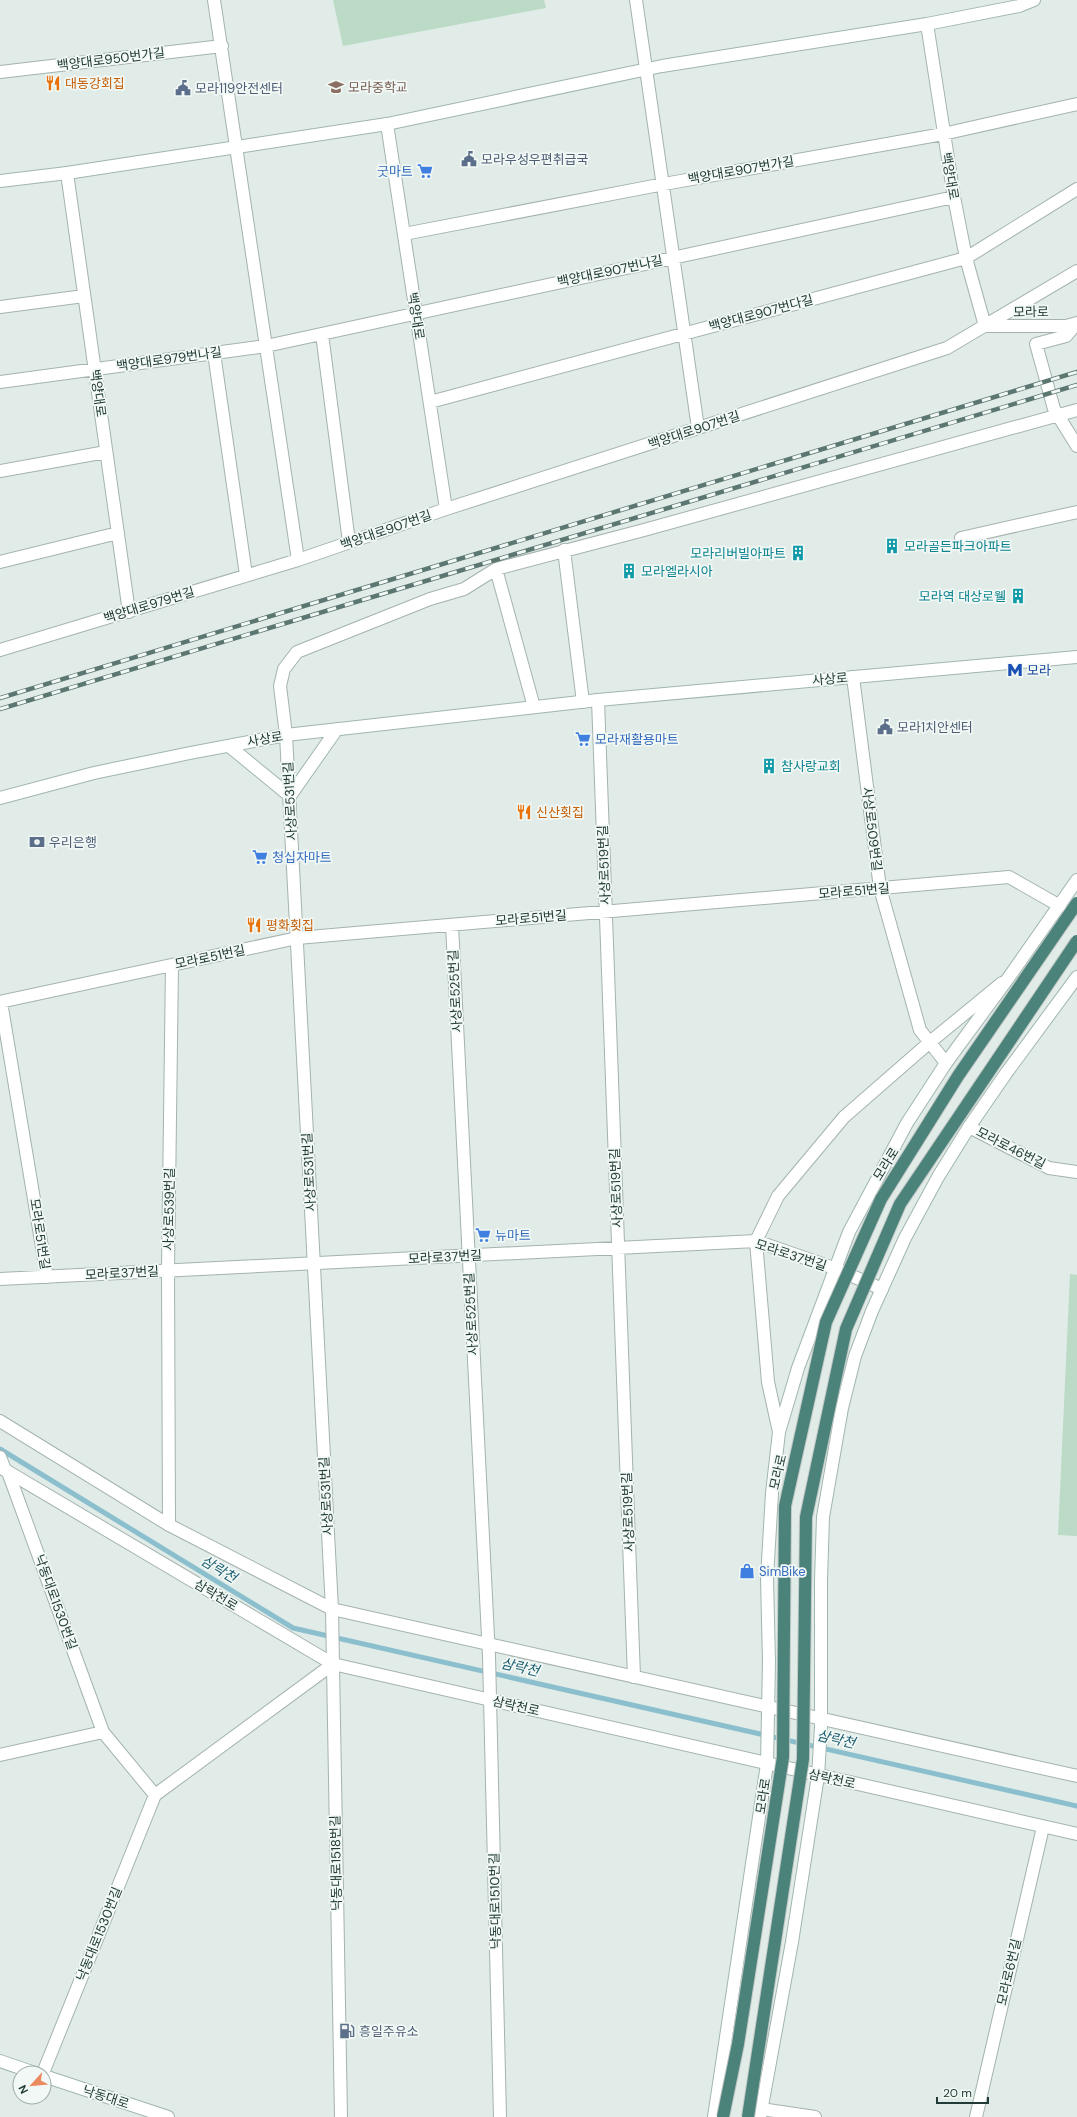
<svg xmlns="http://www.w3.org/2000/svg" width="1077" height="2117" viewBox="0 0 1077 2117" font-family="'DM Sans','Noto Sans KR',sans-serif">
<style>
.green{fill:#bbdbc6}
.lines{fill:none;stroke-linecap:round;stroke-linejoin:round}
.stream{stroke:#8bbfce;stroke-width:5}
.minor-casing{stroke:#a4b3ae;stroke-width:14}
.tertiary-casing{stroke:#a4b3ae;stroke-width:14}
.secondary-casing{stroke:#a0b6b0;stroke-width:14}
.minor{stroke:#fff;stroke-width:12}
.tertiary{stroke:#fff;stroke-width:12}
.secondary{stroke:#fff;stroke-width:12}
.rail-casing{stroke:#5c7671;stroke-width:4.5}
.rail{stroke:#f1f8f5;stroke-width:3;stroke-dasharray:9;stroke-linecap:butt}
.trunk-bridge-casing{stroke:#c1c8c7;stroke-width:14;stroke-linecap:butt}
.trunk-bridge{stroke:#4b8279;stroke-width:12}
.labels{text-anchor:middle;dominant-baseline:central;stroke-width:3.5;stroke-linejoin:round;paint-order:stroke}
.street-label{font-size:13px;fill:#223b36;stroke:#f1f8f5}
.food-label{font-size:13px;fill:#c56008;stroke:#f1f8f5;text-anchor:start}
.education-label{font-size:13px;fill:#785e54;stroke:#f1f8f5;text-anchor:start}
.service-label{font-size:13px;fill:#4e5e75;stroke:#f1f8f5;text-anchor:start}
.shop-label{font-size:13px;fill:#366cbe;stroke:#f1f8f5;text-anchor:start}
.culture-label{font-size:13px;fill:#0d838f;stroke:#f1f8f5;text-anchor:start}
.transit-label{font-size:13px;fill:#164399;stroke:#f1f8f5;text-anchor:start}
.water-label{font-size:14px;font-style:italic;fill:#1f6073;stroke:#f1f8f5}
</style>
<rect width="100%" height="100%" fill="#e1ebe7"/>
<path class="green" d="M333,0H544L546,8L343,46Z
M1070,1274L1077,1275V1536L1058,1535Z"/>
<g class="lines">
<path class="stream" d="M0,1449L293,1628L1077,1806"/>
<defs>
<path id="minor" d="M214,0L298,560
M636,0L698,428
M927,24L954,197L966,258L985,326H1066L1077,323
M0,72L222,46
M387,124L446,509
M67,173L129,612
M404,234L664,184L943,134L1077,104
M0,307L84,296
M1077,323L1066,336L1036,344L1054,409L1077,446
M322,334L349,542
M214,353L246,575
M0,382L266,346L954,197
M430,402L966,258L1077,189
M0,471L106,452
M961,538L1077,512
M564,550L583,702
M0,562L118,533
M496,569L534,707
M0,650L298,560L446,509L947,348L1077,271
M853,677L880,888L920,1030L946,1063
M598,700L634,1677
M286,735L280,686L284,669L297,652L430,599L464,589L496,569L644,530L1077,410
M452,925L489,1656L500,2117
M0,1002L297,938L1009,877L1060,906
M1,1002L47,1277
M969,1127L1049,1168L1077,1172
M0,1279L756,1241L834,1268L882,1289
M779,1432L768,1382L756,1241L778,1196L844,1117L930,1042L1002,983
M0,1457L5,1470
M8,1472L103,1732L155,1795
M169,1525L168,1271L172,965
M0,1755L103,1732
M43,2073L155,1795L333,1664
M761,2109L815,2117
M976,2117L1043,1827"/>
<path id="tertiary" d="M286,735L332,1609L341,2117
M0,1421L169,1525L332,1609L1077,1776
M0,1467L333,1664L1077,1834"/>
<path id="secondary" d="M0,181L67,173L387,124L662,66L927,24L1019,6L1034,0
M229,746L290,796L337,729
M0,798L94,773L190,753L286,735L598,700L1077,657
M0,2061L35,2073
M44,2076L168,2117
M714,2117L767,1764L769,1662L767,1578L772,1493L779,1432L798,1368L849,1232L907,1123L946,1063L1009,977L1077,880
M760,2117L792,1942L818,1776L821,1727V1580L823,1517L842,1408L855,1356L872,1311L905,1238L938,1177L969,1127L1007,1072L1077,977"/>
</defs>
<use href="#minor" class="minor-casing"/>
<use href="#tertiary" class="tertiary-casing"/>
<use href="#secondary" class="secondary-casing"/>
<use href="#minor" class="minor"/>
<use href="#tertiary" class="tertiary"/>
<use href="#secondary" class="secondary"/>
<defs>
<path id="rail" d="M0,698L1077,372
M0,709L1077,385"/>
</defs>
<use href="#rail" class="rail-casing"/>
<use href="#rail" class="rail"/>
<defs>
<path id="trunk-bridge" d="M723,2117L738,2044L783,1757L785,1506L826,1322L881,1199L958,1076L1077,903
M748,2117L803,1759L806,1517L846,1329L900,1204L1077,941"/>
</defs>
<use href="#trunk-bridge" class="trunk-bridge-casing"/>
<use href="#trunk-bridge" class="trunk-bridge"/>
</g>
<defs>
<symbol id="restaurant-bare" viewBox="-9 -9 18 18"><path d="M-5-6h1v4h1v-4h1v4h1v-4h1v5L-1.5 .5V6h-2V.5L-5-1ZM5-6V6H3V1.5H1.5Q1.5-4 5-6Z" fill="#e8710a" stroke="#f1f8f5" stroke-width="2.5" paint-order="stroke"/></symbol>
<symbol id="school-bare" viewBox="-9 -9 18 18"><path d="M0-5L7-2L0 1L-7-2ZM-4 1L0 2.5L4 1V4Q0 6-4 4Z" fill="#8d6e63" stroke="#f1f8f5" stroke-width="2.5" paint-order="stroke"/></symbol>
<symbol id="civic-bare" viewBox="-9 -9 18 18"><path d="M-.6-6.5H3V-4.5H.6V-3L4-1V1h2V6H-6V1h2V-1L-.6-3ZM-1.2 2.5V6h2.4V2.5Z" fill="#5c6f8a" stroke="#f1f8f5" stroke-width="2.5" paint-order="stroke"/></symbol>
<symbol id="supermarket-bare" viewBox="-9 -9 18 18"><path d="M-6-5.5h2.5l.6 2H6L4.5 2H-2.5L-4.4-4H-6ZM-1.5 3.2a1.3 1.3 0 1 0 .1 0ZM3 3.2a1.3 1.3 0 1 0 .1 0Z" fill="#3f7fe0" stroke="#f1f8f5" stroke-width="2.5" paint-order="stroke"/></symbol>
<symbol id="building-bare" viewBox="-9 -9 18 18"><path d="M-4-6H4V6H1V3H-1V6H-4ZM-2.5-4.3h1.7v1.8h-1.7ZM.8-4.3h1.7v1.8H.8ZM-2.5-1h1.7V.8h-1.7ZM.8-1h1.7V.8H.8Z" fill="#0f9aa8" stroke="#f1f8f5" stroke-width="2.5" paint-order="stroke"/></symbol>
<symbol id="metro-bare" viewBox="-9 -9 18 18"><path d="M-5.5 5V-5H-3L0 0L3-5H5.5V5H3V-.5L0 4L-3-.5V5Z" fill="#1a4fb4" stroke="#f1f8f5" stroke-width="2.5" paint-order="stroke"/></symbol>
<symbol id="bank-bare" viewBox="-9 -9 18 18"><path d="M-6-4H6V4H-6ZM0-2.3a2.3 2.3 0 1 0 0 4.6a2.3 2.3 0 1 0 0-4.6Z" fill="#5c6f8a" stroke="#f1f8f5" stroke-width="2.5" paint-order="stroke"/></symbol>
<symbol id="shop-bare" viewBox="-9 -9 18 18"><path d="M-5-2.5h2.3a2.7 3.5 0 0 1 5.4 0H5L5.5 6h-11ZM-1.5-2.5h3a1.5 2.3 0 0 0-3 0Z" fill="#3f7fe0" stroke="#f1f8f5" stroke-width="2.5" paint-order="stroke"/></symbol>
<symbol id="fuel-bare" viewBox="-9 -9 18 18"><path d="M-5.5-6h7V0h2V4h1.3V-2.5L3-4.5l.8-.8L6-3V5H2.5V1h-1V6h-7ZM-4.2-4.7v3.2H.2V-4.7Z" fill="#5c6f8a" stroke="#f1f8f5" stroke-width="2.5" paint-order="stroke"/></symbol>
</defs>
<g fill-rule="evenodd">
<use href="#restaurant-bare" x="42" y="72" width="22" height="22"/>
<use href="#school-bare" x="325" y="76" width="22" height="22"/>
<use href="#civic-bare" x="172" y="77" width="22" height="22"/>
<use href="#civic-bare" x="458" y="148" width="22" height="22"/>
<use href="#supermarket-bare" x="414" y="160" width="22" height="22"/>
<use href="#building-bare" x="881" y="535" width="22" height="22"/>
<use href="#building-bare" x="787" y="542" width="22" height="22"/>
<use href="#building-bare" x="618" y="560" width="22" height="22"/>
<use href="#building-bare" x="1007" y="585" width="22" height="22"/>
<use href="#metro-bare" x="1004" y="659" width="22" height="22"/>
<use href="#civic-bare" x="874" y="716" width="22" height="22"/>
<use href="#supermarket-bare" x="572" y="728" width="22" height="22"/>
<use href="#building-bare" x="758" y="755" width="22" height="22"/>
<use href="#restaurant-bare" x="513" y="801" width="22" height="22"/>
<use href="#bank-bare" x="26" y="831" width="22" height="22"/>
<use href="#supermarket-bare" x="249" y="846" width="22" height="22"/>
<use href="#restaurant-bare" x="243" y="914" width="22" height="22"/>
<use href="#supermarket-bare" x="472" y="1224" width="22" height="22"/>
<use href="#shop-bare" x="736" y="1560" width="22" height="22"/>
<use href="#fuel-bare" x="336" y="2020" width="22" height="22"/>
</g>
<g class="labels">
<g class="street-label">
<text transform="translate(111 59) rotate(-7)">백양대로950번가길</text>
<text transform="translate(741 170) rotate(-10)">백양대로907번가길</text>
<text transform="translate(950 176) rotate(80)">백양대로</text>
<text transform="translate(610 271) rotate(-12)">백양대로907번나길</text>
<text transform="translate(1031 312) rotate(-1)">모라로</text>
<text transform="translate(761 313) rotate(-15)">백양대로907번다길</text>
<text transform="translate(416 316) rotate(81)">백양대로</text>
<text transform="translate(169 359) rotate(-8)">백양대로979번나길</text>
<text transform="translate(98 393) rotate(82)">백양대로</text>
<text transform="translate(694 430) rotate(-18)">백양대로907번길</text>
<text transform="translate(386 530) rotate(-19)">백양대로907번길</text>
<text transform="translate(149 605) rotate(-17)">백양대로979번길</text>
<text transform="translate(830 679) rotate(-5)">사상로</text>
<text transform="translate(265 739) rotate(-10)">사상로</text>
<text transform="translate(290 801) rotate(-93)">사상로531번길</text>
<text transform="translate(872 829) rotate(83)">사상로509번길</text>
<text transform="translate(604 865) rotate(-92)">사상로519번길</text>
<text transform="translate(854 891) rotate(-5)">모라로51번길</text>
<text transform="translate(531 918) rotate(-5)">모라로51번길</text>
<text transform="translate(210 957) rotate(-12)">모라로51번길</text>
<text transform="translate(455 991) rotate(-93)">사상로525번길</text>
<text transform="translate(1011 1148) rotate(27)">모라로46번길</text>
<text transform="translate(886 1164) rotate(-58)">모라로</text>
<text transform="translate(309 1172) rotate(-93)">사상로531번길</text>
<text transform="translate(616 1188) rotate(-92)">사상로519번길</text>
<text transform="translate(169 1209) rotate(-89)">사상로539번길</text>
<text transform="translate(40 1234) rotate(81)">모라로51번길</text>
<text transform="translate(791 1255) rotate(18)">모라로37번길</text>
<text transform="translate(445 1257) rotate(-3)">모라로37번길</text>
<text transform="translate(122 1273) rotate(-3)">모라로37번길</text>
<text transform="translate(471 1314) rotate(-93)">사상로525번길</text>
<text transform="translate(778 1472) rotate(-77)">모라로</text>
<text transform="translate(326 1496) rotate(-93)">사상로531번길</text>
<text transform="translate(628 1512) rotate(-92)">사상로519번길</text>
<text transform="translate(216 1595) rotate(31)">삼락천로</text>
<text transform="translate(56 1602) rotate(70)">낙동대로1530번길</text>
<text transform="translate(516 1706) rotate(13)">삼락천로</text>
<text transform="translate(832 1779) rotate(13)">삼락천로</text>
<text transform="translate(763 1796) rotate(-81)">모라로</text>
<text transform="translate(336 1863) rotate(-91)">낙동대로1518번길</text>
<text transform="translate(495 1901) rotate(-91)">낙동대로1510번길</text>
<text transform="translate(99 1934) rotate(-68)">낙동대로1530번길</text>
<text transform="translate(1009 1972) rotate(-77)">모라로6번길</text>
<text transform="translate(106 2097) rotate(18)">낙동대로</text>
</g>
<g class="food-label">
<text x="65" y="83">대동강회집</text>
<text x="536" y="812">신산횟집</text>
<text x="266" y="925">평화횟집</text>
</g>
<g class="education-label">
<text x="348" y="87">모라중학교</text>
</g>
<g class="service-label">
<text x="195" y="88">모라119안전센터</text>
<text x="481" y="159">모라우성우편취급국</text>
<text x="897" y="727">모라1치안센터</text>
<text x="49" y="842">우리은행</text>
<text x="359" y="2031">흥일주유소</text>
</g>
<g class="shop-label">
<text x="413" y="171" text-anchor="end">굿마트</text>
<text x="595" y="739">모라재활용마트</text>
<text x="272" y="857">청십자마트</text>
<text x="495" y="1235">뉴마트</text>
<text x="759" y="1571">SimBike</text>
</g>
<g class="culture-label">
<text x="904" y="546">모라골든파크아파트</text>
<text x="786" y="553" text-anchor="end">모라리버빌아파트</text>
<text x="641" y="571">모라엘라시아</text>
<text x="1006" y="596" text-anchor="end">모라역 대상로웰</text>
<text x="781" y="766">참사랑교회</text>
</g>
<g class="transit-label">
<text x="1027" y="670">모라</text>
</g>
<g class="water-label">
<text transform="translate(219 1569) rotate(31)">삼락천</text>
<text transform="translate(520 1667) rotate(13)">삼락천</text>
<text transform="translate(836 1739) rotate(13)">삼락천</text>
</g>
</g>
<g transform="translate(32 2085) rotate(243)"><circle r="19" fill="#f1f8f5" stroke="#9eaca9"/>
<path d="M0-3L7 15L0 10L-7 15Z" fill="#eb8a5f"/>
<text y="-6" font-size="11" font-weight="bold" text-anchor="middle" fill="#223b36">N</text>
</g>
<path d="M937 2097v6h51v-6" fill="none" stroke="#223b36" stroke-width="2"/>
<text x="943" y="2097" font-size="12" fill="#223b36" stroke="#f1f8f5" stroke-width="3" paint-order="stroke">20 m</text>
</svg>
